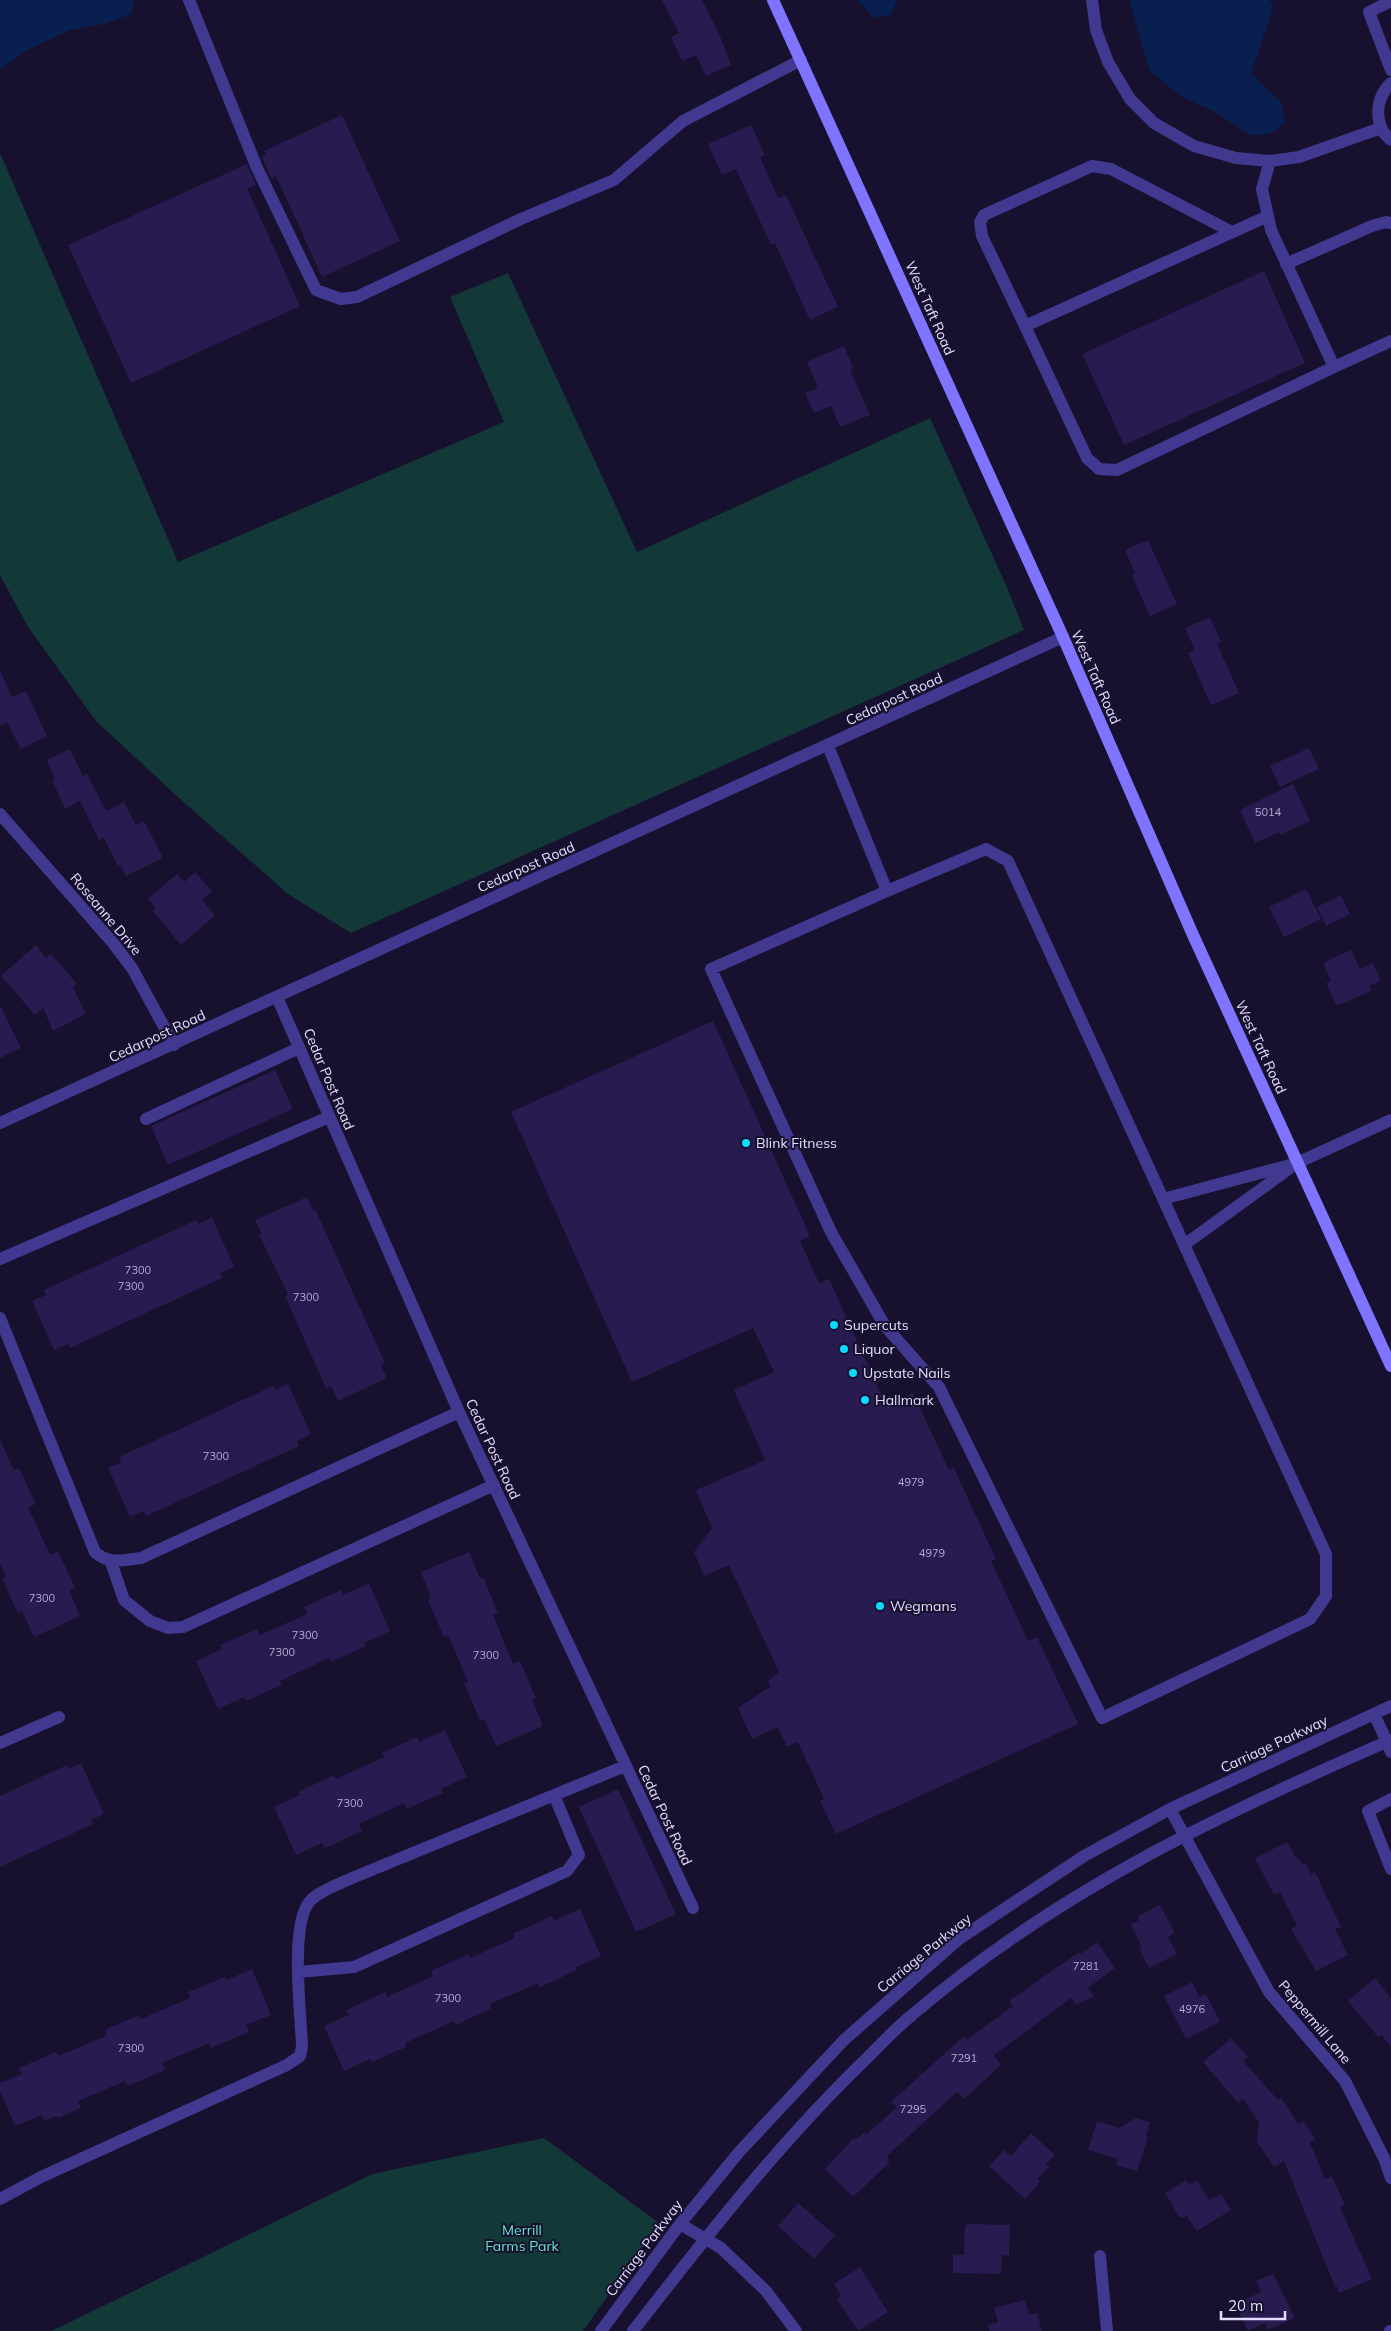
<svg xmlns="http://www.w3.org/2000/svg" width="1391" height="2331" viewBox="0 0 1391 2331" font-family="Mulish,sans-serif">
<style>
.green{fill:#133838}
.water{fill:#081f4f}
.building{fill:#281b50}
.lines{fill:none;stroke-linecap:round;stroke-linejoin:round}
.service{stroke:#40398f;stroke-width:12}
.minor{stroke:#40398f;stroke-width:12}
.secondary{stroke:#7e74ff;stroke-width:12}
.poi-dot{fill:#09dbff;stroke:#17102e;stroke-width:2}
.labels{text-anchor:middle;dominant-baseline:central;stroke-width:4;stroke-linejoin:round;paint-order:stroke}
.number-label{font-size:11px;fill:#b4acd3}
.street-label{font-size:14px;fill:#e3ddff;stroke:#17102e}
.poi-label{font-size:14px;fill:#e3ddff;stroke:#17102e;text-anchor:start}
.park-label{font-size:14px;fill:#60e8cc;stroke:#17102e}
</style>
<rect width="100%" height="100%" fill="#17102e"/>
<path class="green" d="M0,153L178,562L504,422L450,297L508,273L637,552L930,418L1006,585L1024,630L351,933L288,894L180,799L96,721L28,627L0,575Z
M544,2138L659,2223L583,2331H52L372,2174Z"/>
<path class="water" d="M0,0H134L131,14L105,24L70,30L24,52L0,70Z
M857,0H897L891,15L874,18Z
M1129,0H1269L1273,4L1271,15L1251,73L1281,102L1285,122L1274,132L1263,135H1250L1215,112L1180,96L1149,70Z"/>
<path class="building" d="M662,0H702L718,31L731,65L706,76L696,55L682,61L671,37L679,33Z
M342,115L400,241L322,277L276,176L271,178L262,157L266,155L264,151Z
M751,125L765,155L760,157L778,198L786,195L838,307L810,320L775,243L771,245L736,169L722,175L708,144Z
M247,164L256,185L247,188L300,306L131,383L68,245Z
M1264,271L1305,363L1124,445L1082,354Z
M844,346L853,368L850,370L870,415L840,427L831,406L814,413L805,393L818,388L807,362Z
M1148,540L1177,604L1150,616L1135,583L1132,574L1135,573L1125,550Z
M1210,617L1221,642L1217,644L1239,693L1211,705L1188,653L1195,650L1185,628Z
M0,670L12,697L26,691L47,736L21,749L7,722L0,726Z
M1309,748L1319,769L1280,787L1270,766Z
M70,749L83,776L87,774L106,811L124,802L136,825L144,821L163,858L126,876L120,865L118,866L103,837L99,840L80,801L65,809L52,780L55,779L47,760Z
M1293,784L1310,821L1280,835L1279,832L1255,843L1240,810Z
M195,872L212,891L202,900L215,915L181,945L153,911L156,908L148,899L177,874L184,882Z
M1306,889L1321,919L1284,937L1269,907Z
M1341,895L1350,914L1326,926L1317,907Z
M36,945L46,958L51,954L77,984L73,987L86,1014L53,1031L43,1008L35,1015L1,976Z
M1351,950L1360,969L1373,963L1381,981L1369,986L1371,991L1337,1006L1326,983L1331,981L1323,963Z
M0,1005L21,1048L0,1058Z
M713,1021L810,1236L800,1241L819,1283L829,1279L886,1405L913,1393L949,1470L954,1468L996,1559L991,1561L1028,1641L1037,1637L1078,1724L836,1834L820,1801L824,1799L798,1742L787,1747L778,1727L752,1739L738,1708L771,1686L768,1681L779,1672L729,1565L704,1576L694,1552L712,1528L696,1490L765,1460L734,1390L774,1372L753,1328L632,1382L511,1112Z
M275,1070L293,1109L168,1165L151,1126Z
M307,1197L313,1210L315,1209L385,1363L381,1365L387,1378L338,1401L331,1386L326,1388L285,1296L288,1294L259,1235L262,1234L255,1220Z
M212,1217L234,1267L220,1273L222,1278L70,1348L68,1344L54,1350L32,1301L46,1295L44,1290L196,1220L198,1224Z
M288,1384L311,1434L297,1441L299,1446L146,1516L143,1511L130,1517L108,1468L122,1462L119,1457L273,1386L275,1390Z
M0,1440L14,1470L19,1468L36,1504L28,1507L50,1555L58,1551L75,1588L69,1590L80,1616L34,1637L22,1611L18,1613L2,1579L6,1577L0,1563Z
M469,1552L480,1578L483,1577L498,1613L493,1615L513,1664L520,1661L536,1698L532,1699L543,1726L496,1746L484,1719L480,1721L464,1683L468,1682L448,1635L444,1637L428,1600L431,1598L421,1572Z
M369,1583L390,1631L364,1643L366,1646L331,1662L329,1658L280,1681L282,1685L246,1701L244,1697L218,1709L196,1661L222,1649L220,1645L257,1629L260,1635L307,1614L304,1607L341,1590L343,1595Z
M445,1730L467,1777L441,1789L443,1793L407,1809L404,1803L359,1824L362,1831L325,1848L322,1843L296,1855L274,1807L300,1795L298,1792L334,1775L336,1779L384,1757L382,1753L417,1737L419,1742Z
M81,1763L104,1814L91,1820L93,1824L0,1867V1796L67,1765L69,1769Z
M618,1789L676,1914L636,1932L579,1807Z
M1287,1842L1296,1858L1298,1857L1302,1865L1306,1863L1311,1874L1315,1872L1341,1927L1335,1929L1348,1955L1316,1971L1291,1929L1297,1926L1280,1892L1274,1895L1255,1858Z
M1160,1905L1175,1933L1168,1937L1177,1954L1149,1968L1139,1948L1142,1947L1131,1925L1139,1920L1138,1916Z
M580,1909L601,1956L576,1967L577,1970L540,1987L538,1983L490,2004L492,2008L456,2025L454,2021L405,2043L406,2047L372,2062L370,2059L344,2071L324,2026L349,2015L346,2010L385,1992L387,1997L433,1976L431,1971L469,1954L470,1958L515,1938L514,1933L552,1916L554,1921Z
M1097,1942L1115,1968L1088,1988L1094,1996L1076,2005L1071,1998L994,2055L1001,2065L964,2099L958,2092L956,2093L888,2155L889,2163L853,2197L825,2169L854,2138L856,2140L864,2132L866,2135L897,2107L891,2102L964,2036L967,2040L976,2033L1013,2006L1009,2001L1079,1952L1080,1954Z
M252,1969L271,2015L246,2025L249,2032L211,2048L209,2043L162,2063L165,2070L128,2086L125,2081L78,2101L81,2108L58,2118L57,2116L44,2121L42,2115L15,2126L0,2091V2083L22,2074L19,2068L56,2052L58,2056L106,2036L105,2030L139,2015L141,2019L190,1998L188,1992L225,1977L227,1980Z
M1375,1978L1391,1998V2046L1381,2035L1378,2037L1348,2001Z
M1192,1982L1199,1997L1206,1994L1220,2022L1186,2039L1164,1996Z
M1231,2038L1248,2057L1243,2061L1278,2100L1281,2098L1298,2124L1303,2121L1316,2139L1310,2143L1325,2179L1332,2176L1345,2205L1340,2207L1372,2279L1339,2293L1337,2286L1335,2287L1284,2161L1274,2167L1257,2142L1259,2123L1243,2099L1238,2103L1203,2062Z
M1136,2118L1150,2122L1146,2136L1148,2137L1137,2171L1116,2165L1118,2159L1088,2150L1097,2121L1119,2128Z
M1031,2133L1055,2155L1046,2164L1049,2167L1037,2179L1040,2182L1025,2199L989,2166L1004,2150L1011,2156Z
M1186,2180L1189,2185L1197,2180L1209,2200L1221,2194L1231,2210L1197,2231L1187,2216L1180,2218L1165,2193Z
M798,2203L835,2235L814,2259L778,2226Z
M974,2224L1010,2225L1009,2256L1002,2255L1001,2274L953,2273V2254L964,2255L965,2225Z
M860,2267L888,2312L858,2331L837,2299L841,2295L834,2284Z
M1273,2274L1295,2318L1268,2330L1265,2323L1248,2331L1235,2304L1261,2292L1256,2281Z
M1025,2300L1029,2315L1037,2313L1042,2331H989L988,2325L998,2322L994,2308Z"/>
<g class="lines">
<path class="service" d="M189,0L257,168L316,290L341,299L357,297L521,219L614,180L683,121L801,60
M1391,1L1369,12L1391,70
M1268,216L1025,326L1087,458L1099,469L1117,470L1334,367L1271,230L1262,189L1270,161
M1286,264L1372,226L1386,222L1391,223
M1025,326L982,236L980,222L984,215L1092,166L1111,169L1232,232
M1334,367L1391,341
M828,746L887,891L986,849L1008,861L1326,1554V1596L1310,1619L1102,1718L939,1387L885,1326L831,1232L711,969L887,891
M277,997L459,1412L693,1908
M146,1119L299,1048
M1163,1199L1290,1165
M1184,1245L1297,1163
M0,1259L329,1117
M0,1318L95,1552C109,1565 122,1560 141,1558L459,1412
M111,1562L124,1600L150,1621L168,1628L183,1627L494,1485
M1387,1742L1391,1752
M0,1743L59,1717
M1391,1799L1368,1811L1391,1869
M299,1972L354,1967L567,1871L579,1855L554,1795
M0,2199L41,2177L287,2065L300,2056L302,2047C301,2015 289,1921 311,1900C321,1890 340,1884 352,1878L625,1766"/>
<path class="minor" d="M1092,0L1096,30L1108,62L1130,99L1154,123L1194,146L1236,158L1270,161L1299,157L1381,128
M1391,83C1375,98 1373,126 1391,140
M0,814L113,943L132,968L174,1045
M0,1123L1063,637
M1297,1163L1391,1120
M1374,1714L1387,1742
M1170,1809L1269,1992L1345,2081L1384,2158L1391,2178
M680,2224L721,2248L766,2291L796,2331
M1100,2256L1107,2331
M601,2331L680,2224L740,2151L844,2040L959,1939L1084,1856L1170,1809L1391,1706
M633,2331C706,2237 780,2142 866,2059C881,2044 896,2028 912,2015C1057,1891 1218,1815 1391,1740
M1390,2331H1391"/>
<path class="secondary" d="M773,0L1063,637L1193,935L1391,1366"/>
</g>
<g class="poi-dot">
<circle cx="746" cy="1143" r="5"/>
<circle cx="834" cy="1325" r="5"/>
<circle cx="844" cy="1349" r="5"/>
<circle cx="853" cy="1373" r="5"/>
<circle cx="865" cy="1400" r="5"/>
<circle cx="880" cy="1606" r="5"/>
</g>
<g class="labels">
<g class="number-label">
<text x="1268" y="812">5014</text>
<text x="138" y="1270">7300</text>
<text x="131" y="1286">7300</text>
<text x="306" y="1297">7300</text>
<text x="216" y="1456">7300</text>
<text x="911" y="1482">4979</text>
<text x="932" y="1553">4979</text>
<text x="42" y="1598">7300</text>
<text x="305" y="1635">7300</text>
<text x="282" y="1652">7300</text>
<text x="486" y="1655">7300</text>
<text x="350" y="1803">7300</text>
<text x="1086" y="1966">7281</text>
<text x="448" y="1998">7300</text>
<text x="1192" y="2009">4976</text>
<text x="131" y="2048">7300</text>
<text x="964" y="2058">7291</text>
<text x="913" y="2109">7295</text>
</g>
<g class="street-label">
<text transform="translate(930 308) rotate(66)">West Taft Road</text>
<text transform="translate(1096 677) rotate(66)">West Taft Road</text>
<text transform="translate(894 699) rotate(-25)">Cedarpost Road</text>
<text transform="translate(526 867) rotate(-24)">Cedarpost Road</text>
<text transform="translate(106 914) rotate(50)">Roseanne Drive</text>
<text transform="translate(157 1036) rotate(-25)">Cedarpost Road</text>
<text transform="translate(1261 1047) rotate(65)">West Taft Road</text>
<text transform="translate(329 1079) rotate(67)">Cedar Post Road</text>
<text transform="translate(493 1449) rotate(65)">Cedar Post Road</text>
<text transform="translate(1274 1744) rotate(-25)">Carriage Parkway</text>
<text transform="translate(665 1815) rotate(65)">Cedar Post Road</text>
<text transform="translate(924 1953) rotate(-39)">Carriage Parkway</text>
<text transform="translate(1315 2022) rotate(50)">Peppermill Lane</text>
<text transform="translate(644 2248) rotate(-53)">Carriage Parkway</text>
</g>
<g class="poi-label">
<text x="756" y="1143">Blink Fitness</text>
<text x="844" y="1325">Supercuts</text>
<text x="854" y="1349">Liquor</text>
<text x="863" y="1373">Upstate Nails</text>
<text x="875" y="1400">Hallmark</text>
<text x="890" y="1606">Wegmans</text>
</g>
<g class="park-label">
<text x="522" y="2230">Merrill<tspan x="522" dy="16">Farms Park</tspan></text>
</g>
</g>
<path d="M1221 2311v8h64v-8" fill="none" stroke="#e3ddff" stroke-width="2.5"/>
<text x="1228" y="2311" font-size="15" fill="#e3ddff" stroke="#17102e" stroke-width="4" paint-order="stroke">20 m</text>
</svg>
